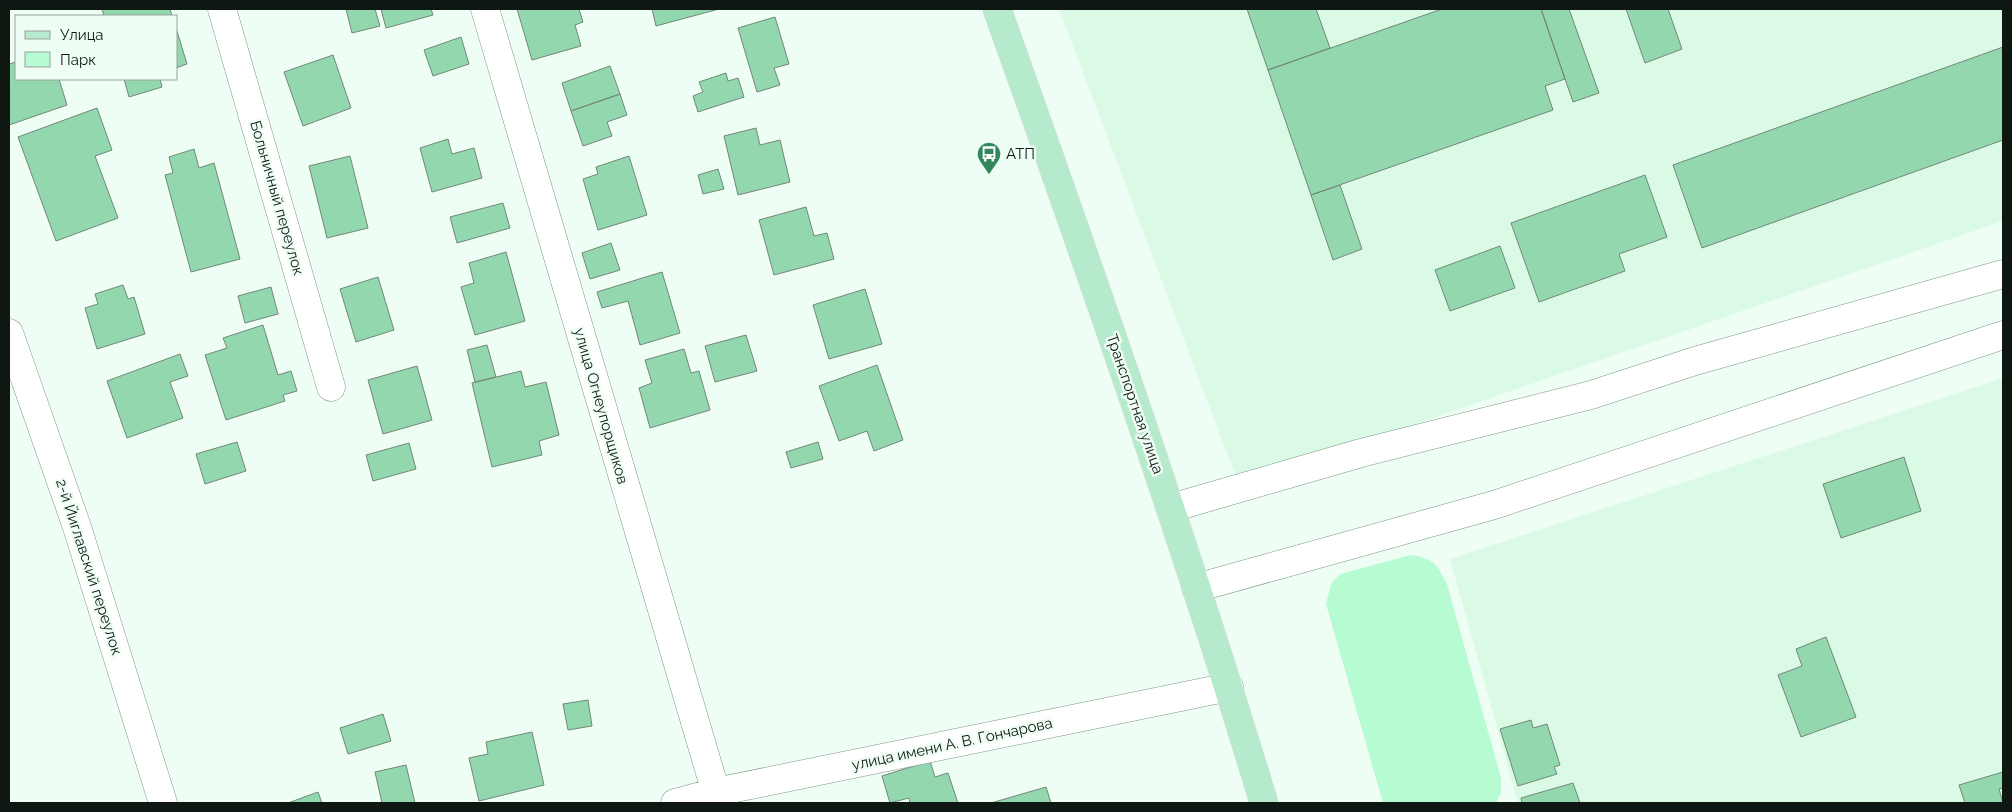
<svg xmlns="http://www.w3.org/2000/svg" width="2012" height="812" viewBox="0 0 2012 812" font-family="Raleway,sans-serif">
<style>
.built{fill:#dafae6}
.green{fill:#b6fbd1}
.building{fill:#93d7ae;stroke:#718879}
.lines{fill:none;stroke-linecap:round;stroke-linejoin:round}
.minor-casing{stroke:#7e9586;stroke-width:29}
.major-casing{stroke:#d9dad9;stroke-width:29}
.minor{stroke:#fff;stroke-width:28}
.major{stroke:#b6eacc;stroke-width:28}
.labels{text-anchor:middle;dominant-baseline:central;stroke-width:5;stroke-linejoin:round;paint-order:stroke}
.poi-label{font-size:15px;fill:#0f1712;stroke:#effef4;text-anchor:start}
.street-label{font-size:15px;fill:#0f1712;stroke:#effef4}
</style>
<rect width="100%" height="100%" fill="#effef4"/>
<path class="built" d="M1059,9H2003V221L1239,485Z
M2003,378V803H1518L1450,559Z"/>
<path class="green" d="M1411,555C1435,559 1436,564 1447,584L1501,778V793L1496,803H1383L1326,604L1331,584L1340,574Z"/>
<path class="building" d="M102,9H170L172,16H104Z
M346,9H375L380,26L352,33Z
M381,9H431L433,15L386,28Z
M517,9H579L583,22L575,25L581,46L532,60Z
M652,9H719L656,26Z
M1247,9H1316L1330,48L1268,70Z
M1442,9H1541L1565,79L1545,86L1553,110L1311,195L1268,70Z
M1541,9H1569L1599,93L1573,102Z
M1626,9H1668L1682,49L1645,63Z
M775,17L789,64L774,68L780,85L757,92L738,28Z
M176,28L187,64L176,68Z
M461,37L469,64L433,76L424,50Z
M2003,47V140L1702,248L1673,165Z
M333,55L351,108L303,126L284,72Z
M16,62V79H59L67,105L9,125V64Z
M610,66L620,94L571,111L562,83Z
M726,73L728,81L738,78L744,97L698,112L693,96L703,92L699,82Z
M124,79H160L162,87L129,97Z
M620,94L627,115L607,122L612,136L583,146L571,111Z
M97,108L112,150L95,156L118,218L56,241L18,137Z
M756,128L760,145L780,140L790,182L738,195L724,136Z
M448,139L452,154L474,148L482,178L432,192L420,148Z
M194,149L199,168L214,163L240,259L191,272L165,175L173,173L169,157Z
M350,156L368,228L327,238L309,166Z
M629,156L647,215L598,230L583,179L598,174L596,167Z
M718,169L724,189L703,194L698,175Z
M1645,175L1667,237L1619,254L1625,271L1539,302L1511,223Z
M1340,185L1362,249L1333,260L1311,195Z
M503,203L510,228L457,243L450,217Z
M806,207L814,236L827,233L834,259L774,275L759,220Z
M611,243L620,270L590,279L582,253Z
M1500,246L1515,288L1450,311L1435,270Z
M506,252L525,321L475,335L461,287L474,283L469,263Z
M662,272L680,333L640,345L628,301L602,308L597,292Z
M378,277L394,330L356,342L340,289Z
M123,285L128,299L134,297L145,334L97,349L85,308L98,304L95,294Z
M271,287L278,314L245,323L238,296Z
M865,289L882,344L829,359L813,305Z
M263,325L278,375L291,371L297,391L283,395L285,401L226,420L205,355L227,348L223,338Z
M746,335L757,371L715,382L705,346Z
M487,345L496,377L475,382L467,350Z
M684,349L691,373L699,371L710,410L650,428L639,388L652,383L645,360Z
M180,354L188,376L170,382L183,418L127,438L107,381Z
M877,365L903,440L874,451L867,431L839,441L819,386Z
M417,366L432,420L383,434L368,380Z
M521,371L525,387L546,382L559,435L539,441L542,455L492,467L472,383Z
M237,442L246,471L205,484L196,454Z
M818,442L823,459L791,468L786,452Z
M409,443L416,469L373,481L366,455Z
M1904,457L1921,511L1841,538L1823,484Z
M1826,637L1856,717L1801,737L1778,675L1802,666L1796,649Z
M588,700L592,726L568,730L563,704Z
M383,714L391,741L348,754L340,728Z
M1531,720L1533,728L1547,724L1560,765L1554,767L1557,774L1518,786L1500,729Z
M532,732L544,785L479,801L469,758L488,754L486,742Z
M930,761L935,777L948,773L958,803H910L909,798L890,803L882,776Z
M406,765L415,803H382L375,772Z
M2003,772V788L1999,789L2003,803H1965L1959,785Z
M1573,783L1580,803H1522L1521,798Z
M1046,787L1051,803H991Z
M318,792L322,803H288Z"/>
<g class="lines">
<defs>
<path id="minor" d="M222,9L331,387
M485,9L719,803
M9,333L77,527L163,803
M1171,508L1361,453L1591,395L1695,361L2003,274
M1196,588L1494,505L2003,335
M675,803L716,792L1229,687"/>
<path id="major" d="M997,9C1091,272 1183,536 1264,803"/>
</defs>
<use href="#minor" class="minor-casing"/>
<use href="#major" class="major-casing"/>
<use href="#minor" class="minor"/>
<use href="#major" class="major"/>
</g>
<defs>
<symbol id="bus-pin" viewBox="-11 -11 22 30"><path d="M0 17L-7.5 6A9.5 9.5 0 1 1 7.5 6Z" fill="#32885c" stroke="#effef4"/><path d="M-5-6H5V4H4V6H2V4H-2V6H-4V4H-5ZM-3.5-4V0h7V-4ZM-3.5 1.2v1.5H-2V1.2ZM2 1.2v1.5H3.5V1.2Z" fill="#fff"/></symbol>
</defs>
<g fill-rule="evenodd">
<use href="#bus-pin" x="975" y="140" width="28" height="38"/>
</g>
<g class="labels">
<g class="poi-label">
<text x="1006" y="154">АТП</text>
</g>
<g class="street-label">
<text transform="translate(277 198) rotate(74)">Больничный переулок</text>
<text transform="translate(1135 404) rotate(71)">Транспортная улица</text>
<text transform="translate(601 406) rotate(74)">улица Огнеупорщиков</text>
<text transform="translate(89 567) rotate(72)">2-й Йиглавский переулок</text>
<text transform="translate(952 744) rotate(-12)">улица имени А. В. Гончарова</text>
</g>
</g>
<rect width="2012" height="812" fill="none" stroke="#0f1712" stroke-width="20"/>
<rect x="15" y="15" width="162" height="65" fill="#effef4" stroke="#95a29a"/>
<rect x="25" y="31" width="25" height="8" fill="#b6eacc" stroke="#95a29a"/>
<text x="60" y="40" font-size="15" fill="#0f1712">Улица</text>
<rect x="25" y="52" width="25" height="15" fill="#b6fbd1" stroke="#95a29a"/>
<text x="60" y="65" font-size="15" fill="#0f1712">Парк</text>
</svg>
